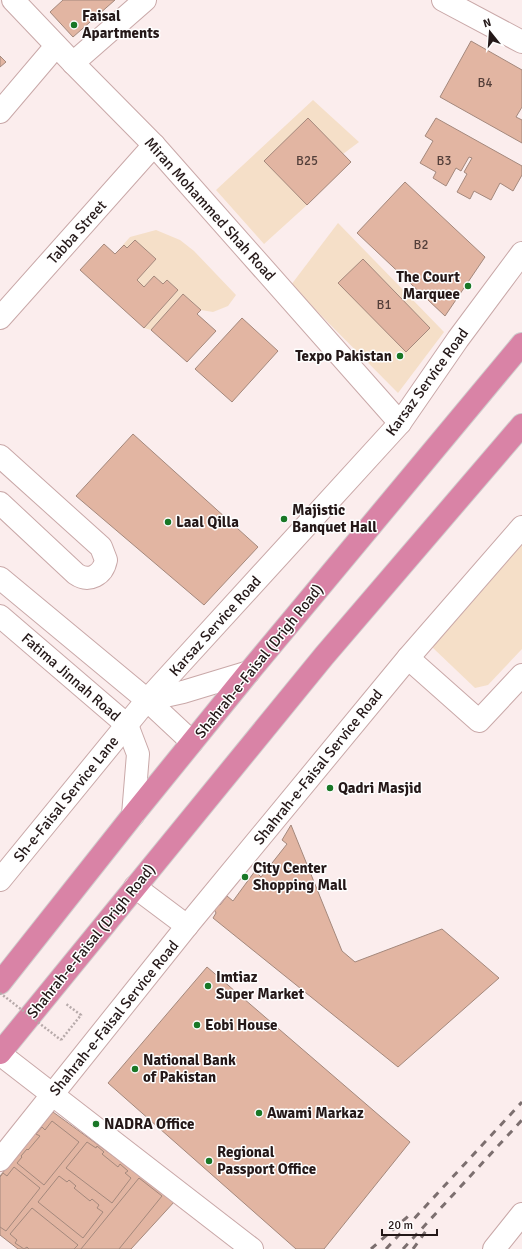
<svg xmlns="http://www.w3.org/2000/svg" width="522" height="1249" viewBox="0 0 522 1249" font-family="Signika,sans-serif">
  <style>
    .green { fill: #f5dfc8 }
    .building { fill: #e2b5a2; stroke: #a4887c }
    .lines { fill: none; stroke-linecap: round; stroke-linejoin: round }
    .minor-casing { stroke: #c9a8a8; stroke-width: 24 }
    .highway-casing { stroke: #cfcccc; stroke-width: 24 }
    .path { stroke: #b7aaaa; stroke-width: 2.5; stroke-dasharray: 2 2; stroke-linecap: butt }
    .minor { stroke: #fff; stroke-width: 22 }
    .highway { stroke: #d983a6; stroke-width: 22 }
    .rail { stroke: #7c6f6f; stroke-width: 3; stroke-dasharray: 7 7; stroke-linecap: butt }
    .path-bridge { stroke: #b7aaaa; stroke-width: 2.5; stroke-dasharray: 2 2; stroke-linecap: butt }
    .poi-dot { fill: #197726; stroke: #fefefe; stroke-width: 1.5 }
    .labels { text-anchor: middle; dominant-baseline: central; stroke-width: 3; stroke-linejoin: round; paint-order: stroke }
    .number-label { font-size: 13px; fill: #543f3a }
    .poi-label { font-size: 15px; font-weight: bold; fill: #241818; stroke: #fefefe; text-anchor: start }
    .street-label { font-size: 15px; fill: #241818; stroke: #fefefe }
  </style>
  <rect width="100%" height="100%" fill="#fbeded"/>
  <g class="green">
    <path d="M 313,100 L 359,142 L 343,154 L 351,162 L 307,205 L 264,244 L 216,190 Z"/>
    <path d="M 338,223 L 444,332 L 398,393 L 291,285 Z"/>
    <path d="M 156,230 L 180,240 L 194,251 L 236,295 L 228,306 L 213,312 L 201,310 L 183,294 L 151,330 L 144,328 L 178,290 L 167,280 L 163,284 L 154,276 L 144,287 L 137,280 L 127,248 L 115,254 L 130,237 Z"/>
    <path d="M 522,542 L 522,649 L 488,685 L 475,688 L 432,647 Z"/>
  </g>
  <g class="building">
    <path d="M 63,0 L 115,0 L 73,37 L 50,12 Z"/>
    <path d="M 471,41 L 522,70 L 522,107 L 516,117 L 522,120 L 522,143 L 440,97 Z"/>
    <path d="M 0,56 L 6,62 L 0,67 Z"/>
    <path d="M 308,118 L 351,162 L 307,205 L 264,161 Z"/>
    <path d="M 436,118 L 522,166 L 522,175 L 513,191 L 500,183 L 491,200 L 474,191 L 470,199 L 457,192 L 467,174 L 464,172 L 472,158 L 469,157 L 461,171 L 456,168 L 446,186 L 433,178 L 436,172 L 420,163 L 433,141 L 425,136 Z"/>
    <path d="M 405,182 L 485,257 L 445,316 L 357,233 Z"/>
    <path d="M 135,240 L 156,259 L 137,280 L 144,287 L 154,276 L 163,284 L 167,280 L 178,290 L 144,328 L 80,270 L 104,244 L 115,254 L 124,245 L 127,248 Z"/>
    <path d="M 363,259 L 430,328 L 406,352 L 338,283 Z"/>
    <path d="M 183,294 L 201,310 L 197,314 L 216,331 L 187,362 L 151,330 Z"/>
    <path d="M 242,318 L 278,351 L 232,402 L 195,369 Z"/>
    <path d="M 133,434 L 258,547 L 204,605 L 76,496 Z"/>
    <path d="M 291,825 L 342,951 L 355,962 L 442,929 L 499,978 L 398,1067 L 213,918 L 216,913 L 214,909 L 217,904 L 220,905 L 227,896 L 233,901 L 255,871 L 261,877 L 287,844 L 282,840 Z"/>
    <path d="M 207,967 L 410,1142 L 324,1249 L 296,1249 L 108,1083 Z"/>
    <path d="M 53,1112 L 175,1201 L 131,1249 L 18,1249 L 0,1235 L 0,1176 Z"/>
    <path d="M 52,1121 L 79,1142 L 44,1185 L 17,1163 L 22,1157 L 21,1156 L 27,1149 L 28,1150 L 40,1136 L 36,1134 L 42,1127 L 45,1130 Z"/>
    <path d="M 87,1142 L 96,1148 L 97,1146 L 104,1152 L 102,1154 L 118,1167 L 120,1164 L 128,1171 L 125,1173 L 131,1178 L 112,1203 L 66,1168 Z"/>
    <path d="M 14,1167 L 40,1188 L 6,1231 L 0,1227 L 0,1177 L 3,1173 L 7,1176 Z"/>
    <path d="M 59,1176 L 67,1182 L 69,1180 L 76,1186 L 74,1188 L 90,1201 L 92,1199 L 99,1205 L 97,1208 L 103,1212 L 83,1238 L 38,1202 Z"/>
    <path d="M 139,1178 L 162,1196 L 119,1249 L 81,1249 Z"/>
    <path d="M 32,1208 L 78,1245 L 74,1249 L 29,1249 L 27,1247 L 24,1249 L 15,1243 L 17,1240 L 10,1234 Z"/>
  </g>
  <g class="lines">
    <defs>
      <g id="minor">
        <path d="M 13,0 L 73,63 L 154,145 L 400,423"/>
        <path d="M 443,0 L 522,42"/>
        <path d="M 73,63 L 145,0"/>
        <path d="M 0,112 L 56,46"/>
        <path d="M 0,318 L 154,145"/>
        <path d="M 0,456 L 101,547 L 106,560 C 103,575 89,583 76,574 L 0,503"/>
        <path d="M 0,578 L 147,700 L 192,742"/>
        <path d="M 0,616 L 127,725 L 138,754 L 133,815"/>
        <path d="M 408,658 L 479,721 L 522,675"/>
        <path d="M 147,700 L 183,692 L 249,672"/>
        <path d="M 0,880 L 147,700 L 400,423 L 458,339 L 522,253"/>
        <path d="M 135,887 L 187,926"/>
        <path d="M 0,1054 L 252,1249"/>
        <path d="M 0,1160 L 187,926 L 408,658 L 522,527"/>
        <path d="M 494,1249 L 522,1214"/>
      </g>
      <g id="highway">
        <path d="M 0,983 L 133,815 L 249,672 L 522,344"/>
        <path d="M 0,1053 L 324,656 L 522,425"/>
      </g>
    </defs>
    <use href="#minor" class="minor-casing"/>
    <use href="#highway" class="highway-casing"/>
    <path class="path" d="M 61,1040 L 81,1015 L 66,1004"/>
    <use href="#minor" class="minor"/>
    <use href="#highway" class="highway"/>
    <g class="rail">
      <path d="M 371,1249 L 413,1212"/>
      <path d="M 386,1249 L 522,1102"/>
      <path d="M 403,1249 L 522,1120"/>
      <path d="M 413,1249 L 426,1231"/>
    </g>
    <path class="path-bridge" d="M 0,993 L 61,1040"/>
  </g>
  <g class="poi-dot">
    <circle cx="74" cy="25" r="4"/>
    <circle cx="468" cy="286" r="4"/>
    <circle cx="400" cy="356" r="4"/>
    <circle cx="284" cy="519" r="4"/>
    <circle cx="168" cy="522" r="4"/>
    <circle cx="330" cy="788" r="4"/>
    <circle cx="245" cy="877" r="4"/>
    <circle cx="208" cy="986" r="4"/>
    <circle cx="197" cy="1025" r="4"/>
    <circle cx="135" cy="1069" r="4"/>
    <circle cx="259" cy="1113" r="4"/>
    <circle cx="96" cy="1124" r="4"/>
    <circle cx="209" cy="1161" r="4"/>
  </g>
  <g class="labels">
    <g class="number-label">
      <text x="485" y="83">B4</text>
      <text x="307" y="161">B25</text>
      <text x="444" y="161">B3</text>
      <text x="421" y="245">B2</text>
      <text x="384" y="305">B1</text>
    </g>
    <g class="poi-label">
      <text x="82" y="16">Faisal<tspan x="82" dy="17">Apartments</tspan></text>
      <text x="460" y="277" text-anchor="end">The Court<tspan x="460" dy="17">Marquee</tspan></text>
      <text x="392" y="356" text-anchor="end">Texpo Pakistan</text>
      <text x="292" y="510">Majistic<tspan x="292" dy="17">Banquet Hall</tspan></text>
      <text x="176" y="522">Laal Qilla</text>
      <text x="338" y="788">Qadri Masjid</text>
      <text x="253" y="868">City Center<tspan x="253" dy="17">Shopping Mall</tspan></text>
      <text x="216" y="977">Imtiaz<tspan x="216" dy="17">Super Market</tspan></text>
      <text x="205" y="1025">Eobi House</text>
      <text x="143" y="1060">National Bank<tspan x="143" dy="17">of Pakistan</tspan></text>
      <text x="267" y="1113">Awami Markaz</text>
      <text x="104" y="1124">NADRA Office</text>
      <text x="217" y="1152">Regional<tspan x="217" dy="17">Passport Office</tspan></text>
    </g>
    <g class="street-label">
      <text transform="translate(210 209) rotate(48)">Miran Mohammed Shah Road</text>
      <text transform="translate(77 232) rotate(-48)">Tabba Street</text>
      <text transform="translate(427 382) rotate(-54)">Karsaz Service Road</text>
      <text transform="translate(215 626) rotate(-48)">Karsaz Service Road</text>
      <text transform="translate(259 661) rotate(-51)">Shahrah-e-Faisal (Drigh Road)</text>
      <text transform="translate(71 677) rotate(41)">Fatima Jinnah Road</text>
      <text transform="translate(318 767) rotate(-51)">Shahrah-e-Faisal Service Road</text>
      <text transform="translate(66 799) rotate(-51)">Sh-e-Faisal Service Lane</text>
      <text transform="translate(91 941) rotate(-51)">Shahrah-e-Faisal (Drigh Road)</text>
      <text transform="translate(114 1018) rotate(-51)">Shahrah-e-Faisal Service Road</text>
    </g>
  </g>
  <g transform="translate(490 32) rotate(343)" stroke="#fefefe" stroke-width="3" paint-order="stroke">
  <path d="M0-3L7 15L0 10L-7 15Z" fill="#241818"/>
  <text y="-6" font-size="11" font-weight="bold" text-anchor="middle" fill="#241818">N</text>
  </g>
  <path d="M382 1229v6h55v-6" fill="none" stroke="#241818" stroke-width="2"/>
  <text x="388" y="1229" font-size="12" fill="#241818" stroke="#fefefe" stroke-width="3" paint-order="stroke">20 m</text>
</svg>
